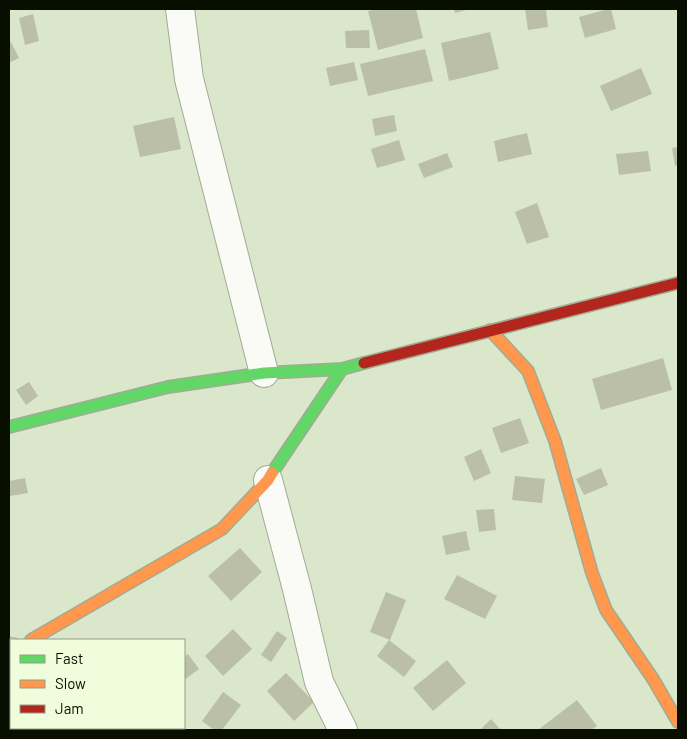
<svg xmlns="http://www.w3.org/2000/svg" width="687" height="739" viewBox="0 0 687 739" font-family="Barlow,sans-serif">
  <style>
    .building { fill: #bbbfa7 }
    .lines { fill: none; stroke-linecap: round; stroke-linejoin: round }
    .street-casing { stroke: #a2ab94; stroke-width: 30 }
    .fast-casing { stroke: #a2ab94; stroke-width: 14 }
    .slow-casing { stroke: #a2ab94; stroke-width: 14 }
    .jam-casing { stroke: #a2ab94; stroke-width: 14 }
    .street { stroke: #fafbf7; stroke-width: 28 }
    .fast { stroke: #63d668; stroke-width: 11 }
    .slow { stroke: #ff974d; stroke-width: 11 }
    .jam { stroke: #b3261e; stroke-width: 11 }
  </style>
  <rect width="100%" height="100%" fill="#dbe7ca"/>
  <g class="building">
    <path d="M 377,9 L 416,9 L 423,38 L 378,50 L 368,11 Z"/>
    <path d="M 454,9 L 470,9 L 455,13 Z"/>
    <path d="M 525,9 L 546,9 L 548,27 L 528,30 Z"/>
    <path d="M 608,9 L 611,9 L 616,29 L 585,38 L 579,17 Z"/>
    <path d="M 33,14 L 39,41 L 25,45 L 19,18 Z"/>
    <path d="M 369,30 L 370,48 L 346,48 L 345,31 Z"/>
    <path d="M 490,32 L 499,69 L 449,81 L 441,43 Z"/>
    <path d="M 11,42 L 19,58 L 9,63 L 9,43 Z"/>
    <path d="M 425,49 L 433,81 L 368,96 L 360,64 Z"/>
    <path d="M 354,62 L 358,80 L 330,86 L 326,68 Z"/>
    <path d="M 641,68 L 652,94 L 611,111 L 600,86 Z"/>
    <path d="M 394,115 L 397,131 L 375,136 L 372,119 Z"/>
    <path d="M 174,117 L 181,149 L 140,157 L 133,126 Z"/>
    <path d="M 527,133 L 532,154 L 498,162 L 494,141 Z"/>
    <path d="M 399,140 L 405,160 L 377,168 L 371,149 Z"/>
    <path d="M 678,147 L 678,165 L 675,166 L 672,148 Z"/>
    <path d="M 648,151 L 651,171 L 619,175 L 616,154 Z"/>
    <path d="M 447,153 L 453,167 L 424,178 L 418,164 Z"/>
    <path d="M 537,203 L 549,237 L 527,244 L 515,212 Z"/>
    <path d="M 663,358 L 672,390 L 601,410 L 592,379 Z"/>
    <path d="M 29,382 L 38,396 L 26,405 L 16,390 Z"/>
    <path d="M 520,418 L 529,443 L 501,453 L 492,428 Z"/>
    <path d="M 481,449 L 491,473 L 474,481 L 464,457 Z"/>
    <path d="M 601,468 L 608,485 L 584,495 L 576,479 Z"/>
    <path d="M 515,476 L 545,479 L 542,503 L 512,500 Z"/>
    <path d="M 25,478 L 28,493 L 10,496 L 9,481 Z"/>
    <path d="M 494,509 L 496,530 L 479,532 L 476,510 Z"/>
    <path d="M 466,531 L 470,550 L 446,555 L 442,536 Z"/>
    <path d="M 240,548 L 262,572 L 231,601 L 208,576 Z"/>
    <path d="M 457,575 L 497,596 L 485,619 L 444,599 Z"/>
    <path d="M 386,592 L 406,600 L 390,640 L 370,632 Z"/>
    <path d="M 233,629 L 252,649 L 223,676 L 205,656 Z"/>
    <path d="M 277,631 L 287,638 L 271,662 L 261,655 Z"/>
    <path d="M 389,640 L 416,661 L 404,677 L 377,656 Z"/>
    <path d="M 188,654 L 199,669 L 184,680 L 184,657 Z"/>
    <path d="M 447,660 L 466,683 L 433,711 L 413,688 Z"/>
    <path d="M 286,673 L 314,702 L 294,721 L 267,691 Z"/>
    <path d="M 223,692 L 241,705 L 222,730 L 214,730 L 202,721 Z"/>
    <path d="M 577,700 L 597,726 L 591,730 L 538,730 Z"/>
    <path d="M 491,719 L 501,730 L 480,730 Z"/>
    <path d="M 147,728 L 176,728 L 174,730 L 150,730 Z"/>
  </g>
  <g class="lines">
    <defs>
      <g id="street">
        <path d="M 180,9 L 189,79 L 264,373"/>
        <path d="M 268,480 L 297,589 L 319,682 L 343,730"/>
        <path d="M 9,653 L 11,652"/>
      </g>
      <g id="fast">
        <path d="M 9,427 L 168,387 L 264,373 L 342,369 L 364,363"/>
        <path d="M 272,473 L 342,369"/>
      </g>
      <g id="slow">
        <path d="M 490,330 L 528,371 L 555,441 L 592,573 L 606,610 L 653,679 L 678,722"/>
        <path d="M 31,640 L 222,529 L 268,480 L 272,473"/>
      </g>
      <path id="jam" d="M 364,363 L 678,283"/>
    </defs>
    <use href="#street" class="street-casing"/>
    <use href="#fast" class="fast-casing"/>
    <use href="#slow" class="slow-casing"/>
    <use href="#jam" class="jam-casing"/>
    <use href="#street" class="street"/>
    <use href="#fast" class="fast"/>
    <use href="#slow" class="slow"/>
    <use href="#jam" class="jam"/>
  </g>
  <rect width="687" height="739" fill="none" stroke="#080f00" stroke-width="20"/>
  <rect x="10" y="639" width="175" height="90" fill="#effddc" stroke="#939e84"/>
  <rect x="20" y="655" width="25" height="8" fill="#63d668" stroke="#939e84"/>
  <text x="55" y="664" font-size="15" fill="#080f00">Fast</text>
  <rect x="20" y="680" width="25" height="8" fill="#ff974d" stroke="#939e84"/>
  <text x="55" y="689" font-size="15" fill="#080f00">Slow</text>
  <rect x="20" y="705" width="25" height="8" fill="#b3261e" stroke="#939e84"/>
  <text x="55" y="714" font-size="15" fill="#080f00">Jam</text>
</svg>
